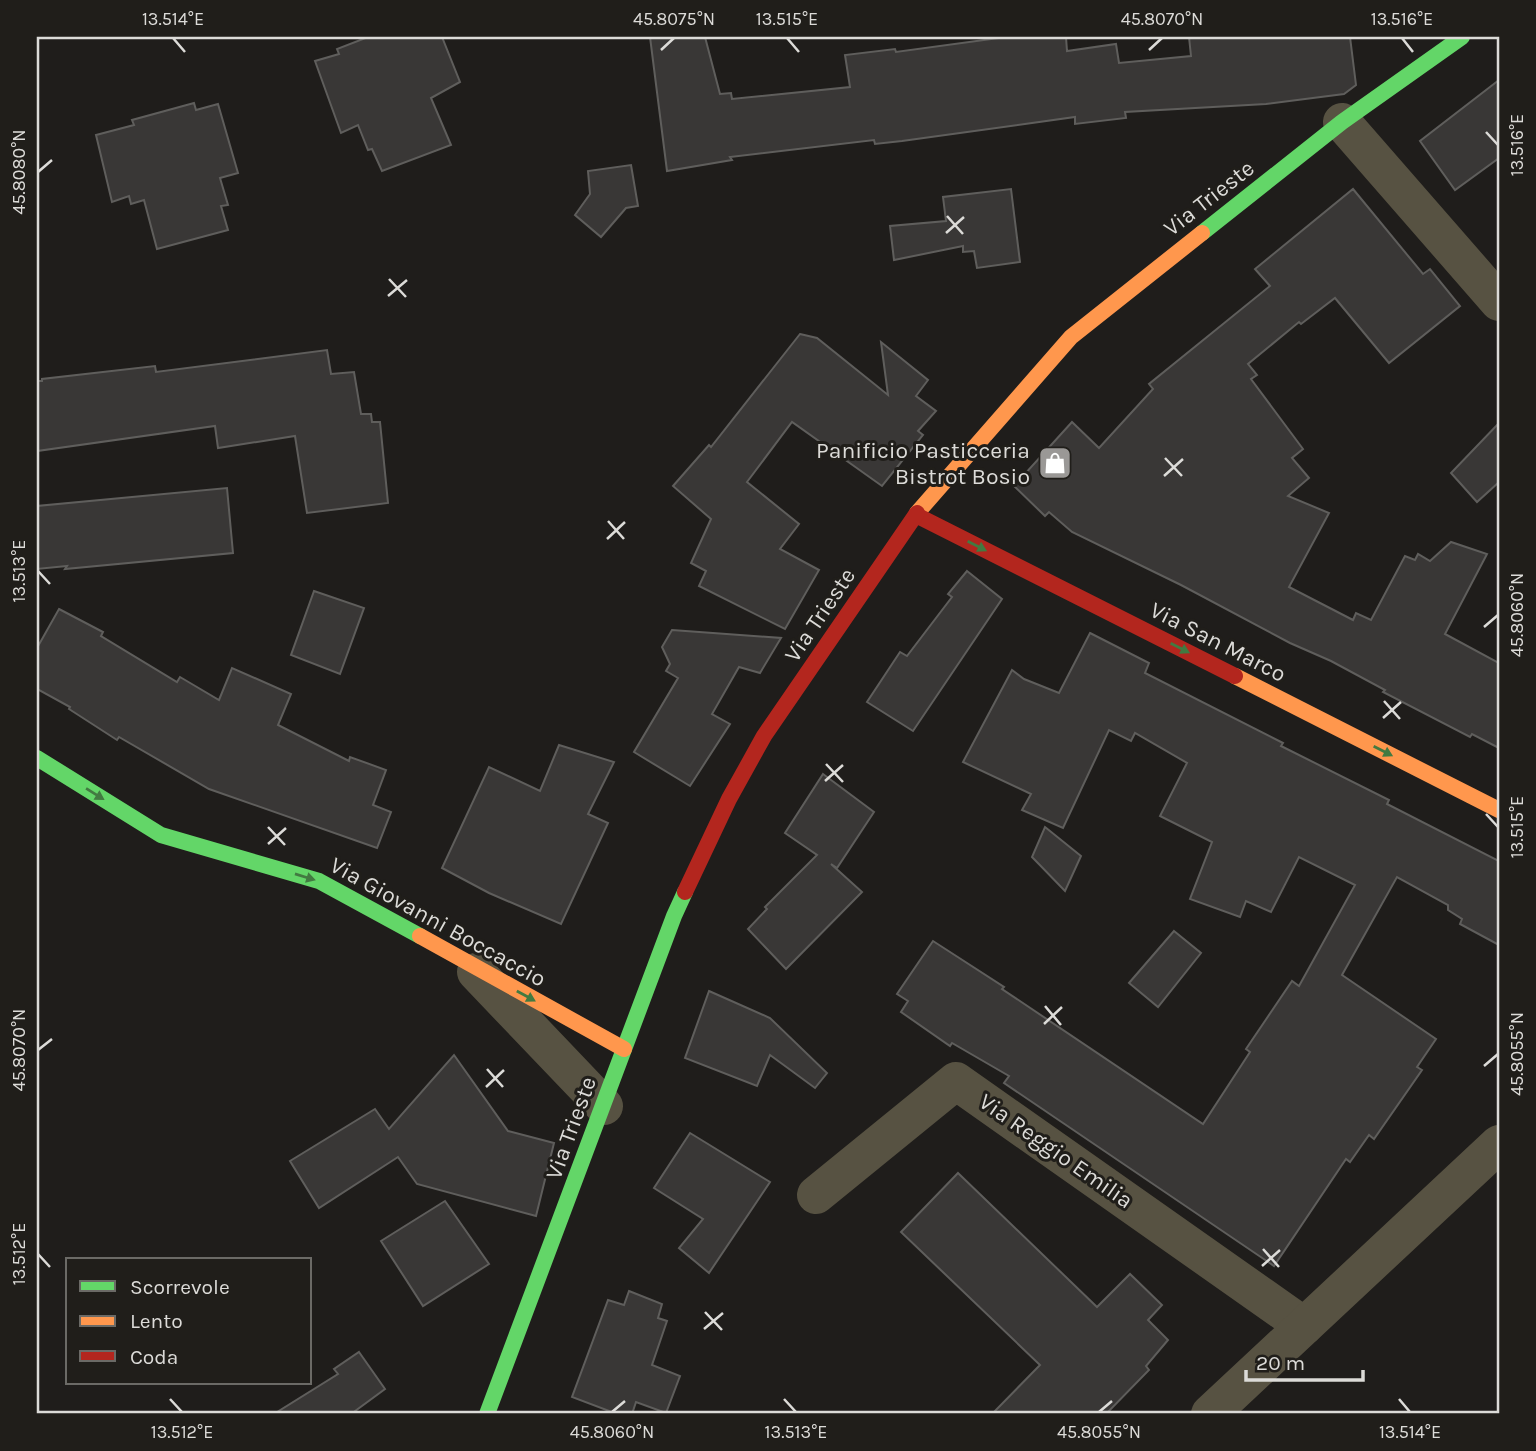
<svg xmlns="http://www.w3.org/2000/svg" width="1536" height="1451" viewBox="0 0 1536 1451" font-family="Karla,sans-serif">
  <style>
    .building { fill: #393736; stroke: #5f5e5c; stroke-width: 2 }
    .lines { fill: none; stroke-linecap: round; stroke-linejoin: round }
    .street { stroke: #575242; stroke-width: 38 }
    .fast { stroke: #63d668; stroke-width: 16 }
    .slow { stroke: #ff974d; stroke-width: 16 }
    .jam { stroke: #b3261e; stroke-width: 16 }
    .oneway { fill: #427a41 }
    .ticks { fill: none; stroke: #dcdbd8; stroke-width: 2.5 }
    .labels { text-anchor: middle; dominant-baseline: central; stroke-width: 6; stroke-linejoin: round; paint-order: stroke }
    .street-label { font-size: 23px; fill: #dcdbd8; stroke: #201e1a }
    .poi-label { font-size: 23px; fill: #dcdbd8; stroke: #201e1a; text-anchor: end }
    .neatline { fill: none; stroke: #dcdbd8; stroke-width: 2.5 }
    .ticks-label { font-size: 18px; text-anchor: middle; fill: #dcdbd8 }
  </style>
  <rect width="100%" height="100%" fill="#1f1d1b"/>
  <g class="building">
    <path d="M 368,37 L 442,37 L 460,82 L 431,98 L 451,145 L 382,171 L 372,149 L 368,150 L 358,125 L 341,133 L 315,61 L 339,54 L 337,49 Z"/>
    <path d="M 650,37 L 705,37 L 720,94 L 731,93 L 732,99 L 850,87 L 845,55 L 895,49 L 896,52 L 1006,37 L 1066,37 L 1067,51 L 1116,44 L 1119,63 L 1191,56 L 1189,37 L 1350,37 L 1356,85 L 1344,94 L 1266,104 L 1125,112 L 1126,118 L 1075,124 L 1075,117 L 902,141 L 875,144 L 874,140 L 730,157 L 732,160 L 667,171 Z"/>
    <path d="M 1499,80 L 1499,158 L 1455,190 L 1420,141 Z"/>
    <path d="M 194,103 L 196,110 L 218,104 L 238,173 L 220,178 L 228,205 L 221,206 L 228,230 L 157,249 L 144,200 L 131,204 L 129,196 L 112,202 L 96,135 L 134,125 L 132,120 Z"/>
    <path d="M 631,165 L 638,206 L 626,208 L 601,237 L 575,215 L 590,194 L 588,171 Z"/>
    <path d="M 1011,189 L 1020,262 L 977,268 L 974,251 L 963,252 L 963,246 L 894,260 L 890,226 L 946,221 L 943,197 Z"/>
    <path d="M 1353,189 L 1423,274 L 1430,269 L 1460,306 L 1389,363 L 1335,298 L 1301,324 L 1299,322 L 1248,364 L 1257,375 L 1251,379 L 1303,449 L 1292,458 L 1309,478 L 1288,496 L 1329,513 L 1289,587 L 1353,620 L 1356,613 L 1371,620 L 1405,556 L 1415,560 L 1418,554 L 1430,561 L 1451,542 L 1487,554 L 1445,634 L 1499,663 L 1499,748 L 1472,734 L 1470,737 L 1383,692 L 1385,690 L 1331,661 L 1290,643 L 1181,585 L 1072,532 L 1049,512 L 1045,516 L 1014,486 L 1072,422 L 1099,448 L 1153,389 L 1149,384 L 1270,286 L 1255,269 Z"/>
    <path d="M 800,334 L 817,338 L 888,395 L 881,342 L 928,380 L 916,396 L 936,411 L 918,431 L 923,435 L 882,486 L 792,422 L 747,482 L 799,524 L 780,549 L 819,570 L 785,629 L 699,586 L 706,571 L 691,563 L 711,519 L 673,486 L 709,445 L 711,447 Z"/>
    <path d="M 327,350 L 331,374 L 354,372 L 361,414 L 371,414 L 372,422 L 380,422 L 388,503 L 307,513 L 295,436 L 218,448 L 215,426 L 37,451 L 37,381 L 42,381 L 42,379 L 155,366 L 156,372 Z"/>
    <path d="M 1499,423 L 1499,482 L 1477,502 L 1451,473 Z"/>
    <path d="M 227,488 L 233,553 L 65,569 L 67,566 L 37,569 L 37,506 Z"/>
    <path d="M 967,571 L 1002,599 L 913,731 L 867,702 L 900,652 L 907,656 L 952,597 L 948,594 Z"/>
    <path d="M 314,591 L 364,608 L 340,674 L 291,655 Z"/>
    <path d="M 59,609 L 103,632 L 101,636 L 177,682 L 180,677 L 219,700 L 232,668 L 291,694 L 278,725 L 349,761 L 350,757 L 386,770 L 373,805 L 391,812 L 377,848 L 209,789 L 119,737 L 117,740 L 69,709 L 70,707 L 37,689 L 37,648 Z"/>
    <path d="M 672,630 L 781,638 L 760,673 L 739,667 L 712,714 L 730,724 L 690,786 L 634,752 L 678,678 L 666,671 L 670,664 L 662,647 Z"/>
    <path d="M 1090,633 L 1149,663 L 1145,673 L 1283,743 L 1281,746 L 1389,800 L 1387,804 L 1499,861 L 1499,945 L 1460,924 L 1462,919 L 1448,910 L 1448,905 L 1397,877 L 1342,975 L 1436,1039 L 1417,1067 L 1422,1070 L 1374,1139 L 1369,1135 L 1350,1162 L 1346,1159 L 1274,1266 L 1004,1083 L 1009,1076 L 952,1043 L 950,1046 L 901,1012 L 908,1001 L 897,994 L 933,941 L 1004,987 L 1002,989 L 1203,1124 L 1250,1052 L 1246,1049 L 1292,981 L 1299,986 L 1355,885 L 1299,857 L 1271,912 L 1246,901 L 1240,917 L 1190,899 L 1212,842 L 1160,816 L 1187,763 L 1135,733 L 1131,741 L 1109,730 L 1063,828 L 1022,810 L 1031,794 L 963,762 L 1012,670 L 1024,679 L 1059,693 Z"/>
    <path d="M 559,745 L 614,762 L 588,814 L 608,823 L 561,924 L 489,893 L 442,868 L 489,767 L 540,791 Z"/>
    <path d="M 823,774 L 874,812 L 837,868 L 831,864 L 862,892 L 786,969 L 748,929 L 767,909 L 765,907 L 817,855 L 785,833 Z"/>
    <path d="M 1045,827 L 1081,856 L 1065,891 L 1032,857 Z"/>
    <path d="M 1174,931 L 1201,953 L 1158,1007 L 1129,983 Z"/>
    <path d="M 709,991 L 770,1018 L 827,1073 L 815,1088 L 770,1055 L 757,1086 L 685,1058 Z"/>
    <path d="M 454,1055 L 508,1131 L 554,1143 L 536,1216 L 417,1184 L 398,1157 L 319,1208 L 290,1161 L 375,1109 L 389,1129 Z"/>
    <path d="M 690,1133 L 770,1182 L 709,1273 L 679,1248 L 703,1219 L 654,1188 Z"/>
    <path d="M 958,1173 L 1097,1307 L 1130,1274 L 1162,1305 L 1148,1320 L 1168,1340 L 1146,1366 L 1149,1370 L 1106,1414 L 992,1414 L 1040,1365 L 901,1232 Z"/>
    <path d="M 445,1201 L 489,1264 L 423,1306 L 381,1241 Z"/>
    <path d="M 629,1291 L 662,1304 L 658,1318 L 667,1321 L 652,1365 L 680,1376 L 666,1413 L 636,1402 L 632,1414 L 617,1414 L 572,1397 L 608,1300 L 624,1305 Z"/>
    <path d="M 359,1352 L 385,1389 L 351,1414 L 274,1414 L 338,1374 L 334,1369 Z"/>
  </g>
  <g class="lines">
    <g class="street">
      <path d="M 1342,122 L 1499,302"/>
      <path d="M 476,972 L 604,1106"/>
      <path d="M 816,1195 L 956,1081 L 1304,1326"/>
      <path d="M 1210,1414 L 1499,1144"/>
    </g>
    <g class="fast">
      <path d="M 1202,233 L 1342,122 L 1462,37"/>
      <path d="M 37,758 L 161,835 L 319,881 L 420,936"/>
      <path d="M 487,1414 L 674,916 L 685,892"/>
    </g>
    <g class="slow">
      <path d="M 917,513 L 1071,337 L 1202,233"/>
      <path d="M 1235,676 L 1499,810"/>
      <path d="M 420,936 L 624,1049"/>
    </g>
    <g class="jam">
      <path d="M 916,515 L 1235,676"/>
      <path d="M 685,892 L 729,799 L 764,736 L 917,513"/>
    </g>
  </g>
  <defs><path id="oneway-solid" d="M-6-.8H1V-3.2L6.5 0L1 3.2V.8H-6Z" transform="scale(1.75)"/></defs>
  <g class="oneway">
    <use href="#oneway-solid" transform="translate(977 546) rotate(27)"/>
    <use href="#oneway-solid" transform="translate(1180 648) rotate(27)"/>
    <use href="#oneway-solid" transform="translate(1383 751) rotate(27)"/>
    <use href="#oneway-solid" transform="translate(95 794) rotate(32)"/>
    <use href="#oneway-solid" transform="translate(305 877) rotate(17)"/>
    <use href="#oneway-solid" transform="translate(526 996) rotate(29)"/>
  </g>
  <path class="ticks" d="M 173,38 L 185,52M 787,38 L 799,52M 1402,38 L 1413,52M 661,50 L 674,38M 1149,50 L 1162,38M 1486,132 L 1498,145M 38,172 L 52,160M 947,216 L 963,234M 946,233 L 964,217M 389,279 L 406,297M 388,296 L 407,280M 1165,458 L 1182,476M 1164,476 L 1183,459M 608,521 L 624,539M 607,539 L 625,522M 38,571 L 50,584M 1484,627 L 1498,615M 1384,701 L 1400,719M 1383,718 L 1401,702M 826,764 L 843,782M 825,781 L 843,765M 1486,814 L 1498,827M 268,827 L 285,845M 268,844 L 286,828M 1045,1006 L 1061,1025M 1044,1024 L 1062,1007M 38,1050 L 52,1039M 1484,1066 L 1498,1054M 487,1069 L 503,1087M 486,1087 L 504,1070M 1263,1249 L 1279,1267M 38,1254 L 50,1267M 1262,1266 L 1280,1250M 705,1312 L 722,1330M 704,1329 L 723,1313M 170,1399 L 182,1412M 784,1399 L 796,1412M 1399,1399 L 1410,1412M 612,1412 L 625,1401M 1099,1412 L 1112,1401"/>
  <defs>
    <symbol id="shop-square" viewBox="-11 -11 22 22"><rect x="-9" y="-9" width="18" height="18" rx="4" fill="#9a9896" stroke="#201e1a"/><path d="M-5-2.5h2.3a2.7 3.5 0 0 1 5.4 0H5L5.5 6h-11ZM-1.5-2.5h3a1.5 2.3 0 0 0-3 0Z" fill="#fff"/></symbol>
  </defs>
  <g fill-rule="evenodd">
    <use href="#shop-square" x="1036" y="444" width="38" height="38"/>
  </g>
  <g class="labels">
    <g class="street-label">
      <text transform="translate(1209 198) rotate(-38)">Via Trieste</text>
      <text transform="translate(820 615) rotate(-56)">Via Trieste</text>
      <text transform="translate(1218 642) rotate(27)">Via San Marco</text>
      <text transform="translate(438 922) rotate(29)">Via Giovanni Boccaccio</text>
      <text transform="translate(571 1128) rotate(-70)">Via Trieste</text>
      <text transform="translate(1056 1151) rotate(35)">Via Reggio Emilia</text>
    </g>
    <g class="poi-label">
      <text x="1030" y="450">Panificio Pasticceria<tspan x="1030" dy="26">Bistrot Bosio</tspan></text>
    </g>
  </g>
  <rect width="1536" height="1451" fill="none" stroke="#201e1a" stroke-width="77"/>
  <rect x="66" y="1258" width="245" height="126" fill="#201e1a" stroke="#6b6a66" stroke-width="2"/>
  <rect x="80" y="1281" width="35" height="10" fill="#63d668" stroke="#6b6a66" stroke-width="2"/>
  <text x="130" y="1294" font-size="21" fill="#dcdbd8">Scorrevole</text>
  <rect x="80" y="1316" width="35" height="10" fill="#ff974d" stroke="#6b6a66" stroke-width="2"/>
  <text x="130" y="1328" font-size="21" fill="#dcdbd8">Lento</text>
  <rect x="80" y="1351" width="35" height="10" fill="#b3261e" stroke="#6b6a66" stroke-width="2"/>
  <text x="130" y="1364" font-size="21" fill="#dcdbd8">Coda</text>
  <path d="M1246 1370v10h117v-10" fill="none" stroke="#dcdbd8" stroke-width="3.5"/>
  <text x="1256" y="1370" font-size="21" fill="#dcdbd8" stroke="#201e1a" stroke-width="5" paint-order="stroke">20 m</text>
  <rect x="38" y="38" width="1460" height="1374" class="neatline"/>
  <g class="ticks-label">
    <text x="173" y="25">13.514°E</text>
    <text x="674" y="25">45.8075°N</text>
    <text x="787" y="25">13.515°E</text>
    <text x="1162" y="25">45.8070°N</text>
    <text x="1402" y="25">13.516°E</text>
    <text transform="translate(1517 145) rotate(-90)" y="6">13.516°E</text>
    <text transform="translate(19 172) rotate(-90)" y="6">45.8080°N</text>
    <text transform="translate(19 571) rotate(-90)" y="6">13.513°E</text>
    <text transform="translate(1517 615) rotate(-90)" y="6">45.8060°N</text>
    <text transform="translate(1517 827) rotate(-90)" y="6">13.515°E</text>
    <text transform="translate(19 1050) rotate(-90)" y="6">45.8070°N</text>
    <text transform="translate(1517 1054) rotate(-90)" y="6">45.8055°N</text>
    <text transform="translate(19 1254) rotate(-90)" y="6">13.512°E</text>
    <text x="182" y="1438">13.512°E</text>
    <text x="612" y="1438">45.8060°N</text>
    <text x="796" y="1438">13.513°E</text>
    <text x="1099" y="1438">45.8055°N</text>
    <text x="1410" y="1438">13.514°E</text>
  </g>
</svg>
